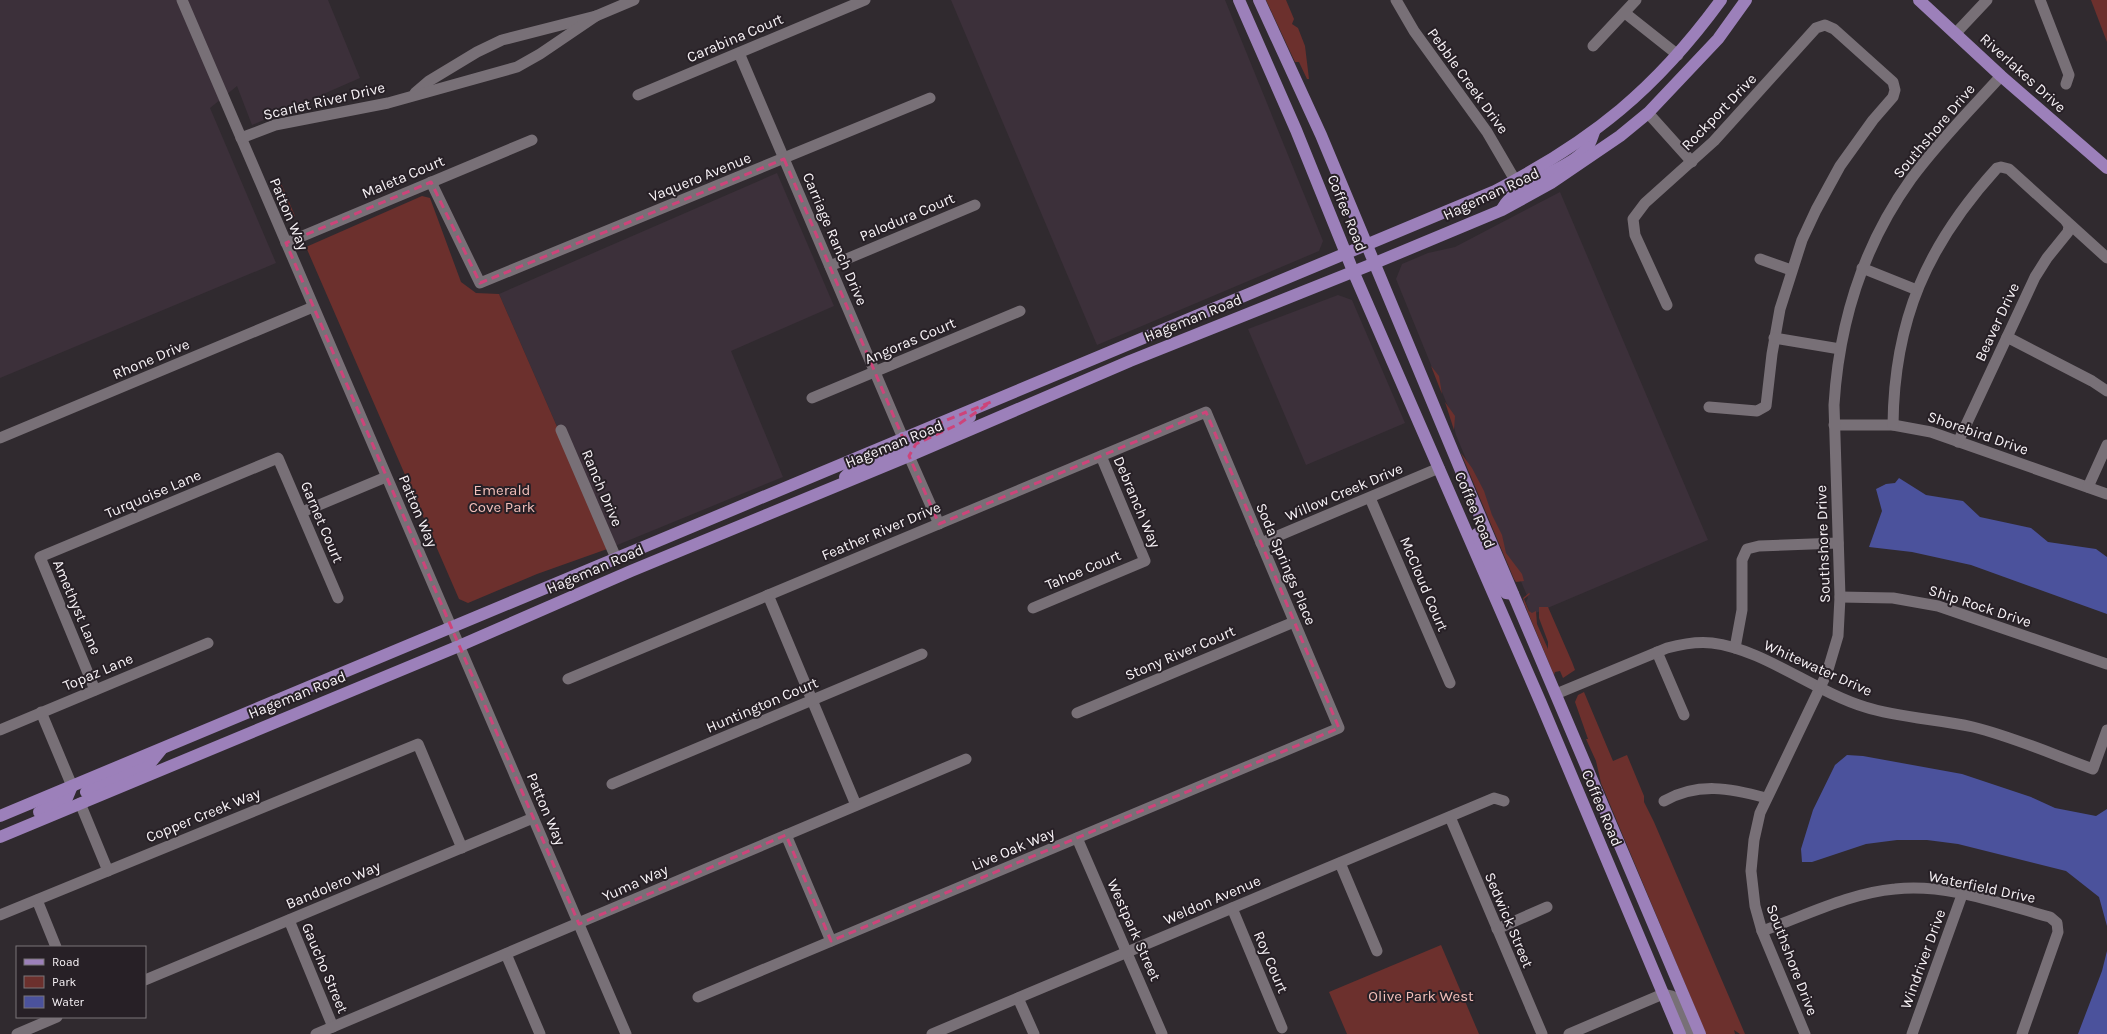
<svg xmlns="http://www.w3.org/2000/svg" width="2107" height="1034" viewBox="0 0 2107 1034" font-family="Karla,sans-serif">
  <style>
    .built { fill: #3c303a }
    .green { fill: #6c302d }
    .water { fill: #4b529c }
    .lines { fill: none; stroke-linecap: round; stroke-linejoin: round }
    .minor { stroke: #787077; stroke-width: 11 }
    .major { stroke: #9c80ba; stroke-width: 12 }
    .marked { fill: none; stroke: #cd447a; stroke-width: 3; stroke-dasharray: 8 5; stroke-linejoin: round }
    .labels { text-anchor: middle; dominant-baseline: central; stroke-width: 4; stroke-linejoin: round; paint-order: stroke }
    .street-label { font-size: 15px; fill: #f7f2f6; stroke: #272026 }
    .park-label { font-size: 15px; fill: #f3c0bb; stroke: #272026 }
  </style>
  <rect width="100%" height="100%" fill="#302a2f"/>
  <g class="built">
    <path d="M 0,0 L 328,0 L 360,78 L 252,125 L 237,86 L 210,108 L 276,263 L 0,378 Z"/>
    <path d="M 951,0 L 1225,0 L 1323,241 L 1319,251 L 1097,345 Z"/>
    <path d="M 777,173 L 834,306 L 731,351 L 783,477 L 610,548 L 499,294 Z"/>
    <path d="M 1560,192 L 1708,540 L 1531,615 L 1526,602 L 1528,598 L 1520,579 L 1515,577 L 1456,435 L 1451,414 L 1396,279 L 1402,264 L 1428,253 L 1455,247 Z"/>
    <path d="M 1338,295 L 1352,300 L 1405,423 L 1306,465 L 1248,329 Z"/>
  </g>
  <g class="green">
    <path d="M 1266,0 L 1286,0 L 1294,19 L 1292,24 L 1298,28 L 1305,46 L 1309,79 L 1307,79 L 1299,62 L 1295,62 Z"/>
    <path d="M 2091,0 L 2107,0 L 2107,42 Z"/>
    <path d="M 280,181 L 295,216 L 291,218 L 276,183 Z"/>
    <path d="M 422,196 L 430,198 L 461,282 L 476,293 L 499,294 L 610,548 L 537,574 L 468,603 L 459,599 L 306,247 Z"/>
    <path d="M 1431,366 L 1439,376 L 1442,394 Z"/>
    <path d="M 1445,402 L 1455,416 L 1454,430 Z"/>
    <path d="M 1461,453 L 1472,468 L 1484,491 L 1492,515 L 1502,535 L 1506,553 L 1522,574 L 1524,581 L 1516,582 L 1514,579 Z"/>
    <path d="M 1529,593 L 1530,594 L 1524,599 L 1529,611 L 1532,613 L 1536,611 L 1537,624 L 1548,649 L 1548,642 L 1539,618 L 1539,607 L 1548,607 L 1572,662 L 1575,670 L 1563,678 L 1560,671 L 1555,672 L 1554,675 L 1524,603 L 1523,598 Z"/>
    <path d="M 1584,692 L 1613,761 L 1627,755 L 1644,796 L 1644,802 L 1654,822 L 1745,1034 L 1740,1034 L 1734,1030 L 1735,1034 L 1706,1034 L 1601,783 L 1596,761 L 1586,739 L 1588,739 L 1575,702 L 1578,695 Z"/>
    <path d="M 1441,945 L 1479,1034 L 1347,1034 L 1329,992 Z"/>
  </g>
  <g class="water">
    <path d="M 1899,478 L 1926,495 L 1963,501 L 1980,517 L 2031,528 L 2048,542 L 2096,549 L 2107,557 L 2107,614 L 1971,565 L 1912,552 L 1869,547 L 1882,511 L 1876,489 L 1886,484 L 1895,483 Z"/>
    <path d="M 1847,755 L 1863,756 L 1962,774 L 2031,797 L 2055,808 L 2096,816 L 2107,809 L 2107,926 L 2099,897 L 2066,871 L 1958,844 L 1927,840 L 1897,840 L 1866,844 L 1812,862 L 1802,862 L 1801,849 L 1813,810 L 1835,765 Z"/>
    <path d="M 2107,951 L 2107,1034 L 2078,1034 L 2102,971 Z"/>
  </g>
  <g class="lines">
    <g class="minor">
      <path d="M 182,0 L 626,1034"/>
      <path d="M 1396,0 L 1414,31 L 1487,132 L 1515,180"/>
      <path d="M 2040,0 L 2069,75 L 2066,84"/>
      <path d="M 1625,13 L 1678,55"/>
      <path d="M 1955,34 L 1987,0"/>
      <path d="M 1593,46 L 1636,0"/>
      <path d="M 739,53 L 903,438"/>
      <path d="M 415,93 L 429,81 L 477,52 L 502,40 L 596,16 L 634,0"/>
      <path d="M 638,95 L 865,0"/>
      <path d="M 1648,113 L 1692,162"/>
      <path d="M 241,138 L 275,125 L 388,103 L 517,67 L 540,54 L 596,16"/>
      <path d="M 431,182 L 480,283 L 930,98"/>
      <path d="M 286,243 L 532,140"/>
      <path d="M 1760,259 L 1791,270"/>
      <path d="M 830,266 L 975,205"/>
      <path d="M 1862,268 L 1917,290"/>
      <path d="M 1667,305 L 1635,235 L 1633,219 L 1645,203 L 1714,141 L 1816,28 L 1825,25 L 1834,29 L 1893,82 L 1895,90 L 1893,97 L 1873,120 L 1840,166 L 1816,210 L 1802,240 L 1780,309 L 1772,354 L 1766,406 L 1757,411 L 1709,407"/>
      <path d="M 2007,337 L 2092,381 L 2107,391"/>
      <path d="M 1774,338 L 1840,349"/>
      <path d="M 812,398 L 1020,311"/>
      <path d="M 1834,425 L 1893,425 L 1931,432 L 2107,494"/>
      <path d="M 1893,425 C 1894,320 1927,245 1997,168 L 2001,167 L 2009,169 L 2107,258"/>
      <path d="M 561,430 L 616,558"/>
      <path d="M 0,438 L 313,307"/>
      <path d="M 1958,442 L 2035,277 L 2047,258 L 2068,232 L 2069,226 L 2066,221"/>
      <path d="M 909,456 L 939,524"/>
      <path d="M 2088,487 L 2107,445"/>
      <path d="M 1370,498 L 1450,683"/>
      <path d="M 302,512 L 386,477"/>
      <path d="M 1261,543 L 1439,468"/>
      <path d="M 768,595 L 856,805"/>
      <path d="M 1840,597 L 1893,598 L 1938,606 L 2107,664"/>
      <path d="M 1033,608 L 1145,561 L 1101,456"/>
      <path d="M 1735,648 L 1742,610 L 1742,560 L 1747,549 L 1759,546 L 1838,543"/>
      <path d="M 1657,652 L 1684,715"/>
      <path d="M 568,679 L 1206,412 L 1339,728 L 698,997"/>
      <path d="M 95,690 L 40,557 L 278,458 L 338,598"/>
      <path d="M 1556,694 L 1667,648 C 1682,644 1696,641 1712,643 C 1763,649 1815,692 1865,707 C 1900,718 1937,719 1973,727 C 2014,737 2054,755 2093,769 L 2107,730"/>
      <path d="M 41,712 L 72,786"/>
      <path d="M 1077,713 L 1294,622"/>
      <path d="M 0,730 L 208,643"/>
      <path d="M 612,784 L 922,654"/>
      <path d="M 1664,801 C 1698,782 1730,788 1766,798"/>
      <path d="M 80,803 L 108,871"/>
      <path d="M 1450,817 L 1542,1034"/>
      <path d="M 786,835 L 831,941"/>
      <path d="M 1077,838 L 1162,1034"/>
      <path d="M 1340,863 L 1377,951"/>
      <path d="M 37,900 L 56,947"/>
      <path d="M 1232,908 L 1282,1028"/>
      <path d="M 0,915 L 418,744 L 462,848"/>
      <path d="M 289,920 L 333,1027"/>
      <path d="M 1497,929 L 1547,907"/>
      <path d="M 1762,931 C 1805,916 1849,893 1895,889 C 1947,883 2001,904 2050,917 L 2057,923 L 2058,932 L 2022,1034"/>
      <path d="M 506,954 L 540,1034"/>
      <path d="M 145,980 L 533,818"/>
      <path d="M 1018,998 L 1034,1034"/>
      <path d="M 17,1034 L 57,1017"/>
      <path d="M 316,1034 L 966,759"/>
      <path d="M 932,1034 L 1494,798 L 1504,801"/>
      <path d="M 1569,1034 L 1663,994 L 1672,996 L 1677,1002 L 1691,1034"/>
      <path d="M 1805,1034 L 1762,931 L 1755,906 L 1751,871 L 1754,840 L 1760,813 L 1827,673 L 1838,636 L 1840,597 L 1834,405 C 1839,323 1863,246 1911,179 C 1938,142 1971,109 2001,76"/>
      <path d="M 1912,1034 L 1962,895"/>
    </g>
    <g class="major">
      <path d="M 1239,0 L 1296,130 L 1353,271 L 1540,701 L 1680,1034"/>
      <path d="M 1259,0 L 1321,135 L 1471,495 L 1700,1034"/>
      <path d="M 1919,0 L 2001,76 L 2107,168"/>
      <path d="M 1502,209 C 1520,178 1563,174 1586,149 C 1590,145 1592,137 1594,132"/>
      <path d="M 909,456 L 916,444 L 959,424 L 970,417"/>
      <path d="M 845,477 L 851,471 L 901,450 L 903,438"/>
      <path d="M 1477,534 L 1500,587 L 1506,593 L 1513,594"/>
      <path d="M 86,792 L 148,766 L 161,750"/>
      <path d="M 39,812 L 67,798 L 72,786"/>
      <path d="M 0,816 L 1495,191 C 1593,140 1656,89 1721,0"/>
      <path d="M 0,837 L 459,646 L 631,571 L 909,456 L 1130,361 L 1375,263 L 1502,210 L 1551,183 L 1620,136 L 1648,113 L 1718,39 L 1746,0"/>
    </g>
  </g>
  <path class="marked" d="M 784,159 L 903,438 L 991,402 L 959,424 L 916,444 L 909,456 L 939,524 L 1206,412 L 1339,728 L 831,941 L 786,835 L 579,924 L 286,243 L 431,182 L 480,283 Z"/>
  <g class="labels">
    <g class="street-label">
      <text transform="translate(735 38) rotate(-23)">Carabina Court</text>
      <text transform="translate(2023 73) rotate(42)">Riverlakes Drive</text>
      <text transform="translate(1468 81) rotate(54)">Pebble Creek Drive</text>
      <text transform="translate(324 101) rotate(-13)">Scarlet River Drive</text>
      <text transform="translate(1719 112) rotate(-46)">Rockport Drive</text>
      <text transform="translate(1934 131) rotate(-50)">Southshore Drive</text>
      <text transform="translate(403 177) rotate(-23)">Maleta Court</text>
      <text transform="translate(700 177) rotate(-22)">Vaquero Avenue</text>
      <text transform="translate(1491 194) rotate(-25)">Hageman Road</text>
      <text transform="translate(1347 213) rotate(68)">Coffee Road</text>
      <text transform="translate(289 214) rotate(67)">Patton Way</text>
      <text transform="translate(907 217) rotate(-23)">Palodura Court</text>
      <text transform="translate(835 239) rotate(67)">Carriage Ranch Drive</text>
      <text transform="translate(1193 318) rotate(-22)">Hageman Road</text>
      <text transform="translate(1997 322) rotate(-65)">Beaver Drive</text>
      <text transform="translate(910 341) rotate(-23)">Angoras Court</text>
      <text transform="translate(151 359) rotate(-23)">Rhone Drive</text>
      <text transform="translate(1978 433) rotate(19)">Shorebird Drive</text>
      <text transform="translate(894 444) rotate(-22)">Hageman Road</text>
      <text transform="translate(602 488) rotate(67)">Ranch Drive</text>
      <text transform="translate(1344 492) rotate(-23)">Willow Creek Drive</text>
      <text transform="translate(153 494) rotate(-23)">Turquoise Lane</text>
      <text transform="translate(1137 502) rotate(67)">Debranch Way</text>
      <text transform="translate(1475 510) rotate(67)">Coffee Road</text>
      <text transform="translate(418 511) rotate(67)">Patton Way</text>
      <text transform="translate(322 522) rotate(67)">Garnet Court</text>
      <text transform="translate(881 531) rotate(-23)">Feather River Drive</text>
      <text transform="translate(1823 544) rotate(-92)">Southshore Drive</text>
      <text transform="translate(1286 564) rotate(67)">Soda Springs Place</text>
      <text transform="translate(595 569) rotate(-23)">Hageman Road</text>
      <text transform="translate(1083 570) rotate(-23)">Tahoe Court</text>
      <text transform="translate(1424 584) rotate(67)">McCloud Court</text>
      <text transform="translate(1980 606) rotate(18)">Ship Rock Drive</text>
      <text transform="translate(77 607) rotate(67)">Amethyst Lane</text>
      <text transform="translate(1180 653) rotate(-23)">Stony River Court</text>
      <text transform="translate(1818 668) rotate(24)">Whitewater Drive</text>
      <text transform="translate(98 672) rotate(-23)">Topaz Lane</text>
      <text transform="translate(297 695) rotate(-22)">Hageman Road</text>
      <text transform="translate(762 705) rotate(-23)">Huntington Court</text>
      <text transform="translate(1602 808) rotate(67)">Coffee Road</text>
      <text transform="translate(546 809) rotate(67)">Patton Way</text>
      <text transform="translate(203 815) rotate(-22)">Copper Creek Way</text>
      <text transform="translate(1013 849) rotate(-23)">Live Oak Way</text>
      <text transform="translate(635 883) rotate(-24)">Yuma Way</text>
      <text transform="translate(333 885) rotate(-23)">Bandolero Way</text>
      <text transform="translate(1982 887) rotate(12)">Waterfield Drive</text>
      <text transform="translate(1212 900) rotate(-23)">Weldon Avenue</text>
      <text transform="translate(1509 920) rotate(67)">Sedwick Street</text>
      <text transform="translate(1134 930) rotate(66)">Westpark Street</text>
      <text transform="translate(1923 959) rotate(-70)">Windriver Drive</text>
      <text transform="translate(1792 960) rotate(69)">Southshore Drive</text>
      <text transform="translate(1271 962) rotate(67)">Roy Court</text>
      <text transform="translate(325 968) rotate(67)">Gaucho Street</text>
    </g>
    <g class="park-label">
      <text x="502" y="490">Emerald<tspan x="502" dy="17">Cove Park</tspan></text>
      <text x="1421" y="996">Olive Park West</text>
    </g>
  </g>
  <rect x="16" y="946" width="130" height="72" fill="#272026" stroke="#7a7479"/>
  <rect x="24" y="959" width="20" height="6" fill="#9c80ba" stroke="#7a7479"/>
  <text x="52" y="966" font-size="12" fill="#f7f2f6">Road</text>
  <rect x="24" y="976" width="20" height="12" fill="#6c302d" stroke="#7a7479"/>
  <text x="52" y="986" font-size="12" fill="#f7f2f6">Park</text>
  <rect x="24" y="996" width="20" height="12" fill="#4b529c" stroke="#7a7479"/>
  <text x="52" y="1006" font-size="12" fill="#f7f2f6">Water</text>
</svg>
